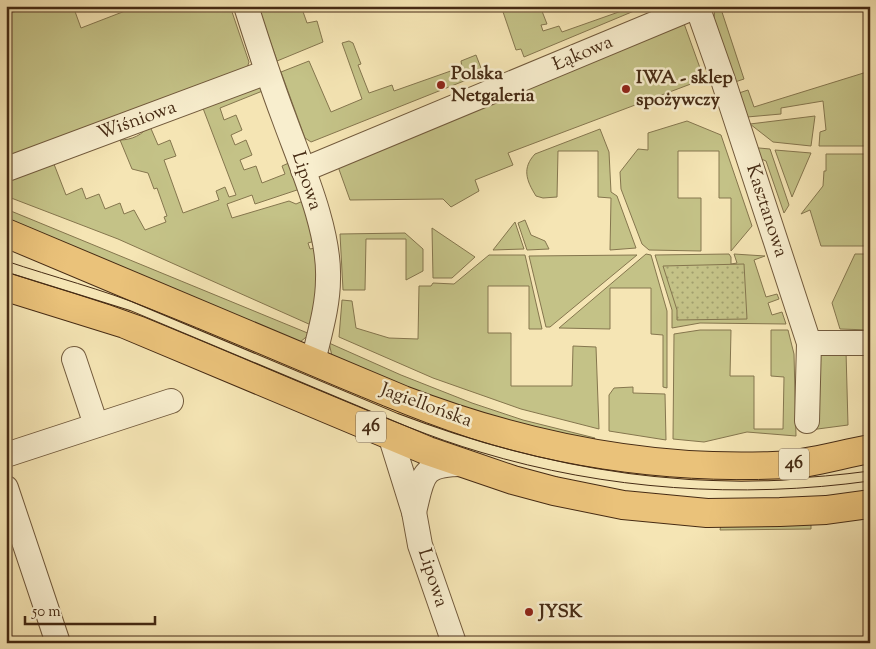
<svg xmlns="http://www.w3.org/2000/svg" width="876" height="649" viewBox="0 0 876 649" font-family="'Sorts Mill Goudy',serif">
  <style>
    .green { fill: #c4c287; stroke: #85764e }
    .park { fill: url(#park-dots); stroke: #85764e }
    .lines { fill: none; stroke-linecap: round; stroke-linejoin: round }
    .minor-casing { stroke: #725a3c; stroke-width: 26 }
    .major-casing { stroke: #462b14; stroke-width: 30 }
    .minor { stroke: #f8eece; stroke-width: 24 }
    .major { stroke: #eac27a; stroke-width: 28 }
    .tram { stroke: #462b14; stroke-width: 1 }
    .poi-dot { fill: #8f2418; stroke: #f8eece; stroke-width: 2 }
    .labels { text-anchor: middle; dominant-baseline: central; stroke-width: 5; stroke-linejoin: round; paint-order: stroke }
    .shield { fill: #f8eece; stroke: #7b664c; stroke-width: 1 }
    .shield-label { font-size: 18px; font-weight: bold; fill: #462b14 }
    .street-label { font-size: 19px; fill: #462b14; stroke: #f8eece }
    .poi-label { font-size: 19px; font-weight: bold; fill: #462b14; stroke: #f8eece; text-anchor: start }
  </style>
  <defs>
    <pattern id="park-dots" width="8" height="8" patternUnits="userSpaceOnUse" patternTransform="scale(1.25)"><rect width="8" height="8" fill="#c4c287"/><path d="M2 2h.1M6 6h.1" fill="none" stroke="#a19e6d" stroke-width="1.8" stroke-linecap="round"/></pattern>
  </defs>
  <rect width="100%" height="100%" fill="#f5e5b4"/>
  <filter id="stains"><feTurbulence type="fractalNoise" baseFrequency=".004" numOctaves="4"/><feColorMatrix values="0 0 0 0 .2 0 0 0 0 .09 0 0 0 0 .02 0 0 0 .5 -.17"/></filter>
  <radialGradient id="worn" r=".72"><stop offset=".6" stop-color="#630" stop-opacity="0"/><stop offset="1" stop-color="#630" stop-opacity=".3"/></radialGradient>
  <g class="green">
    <path d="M 21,6 L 73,6 L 81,28 L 138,6 L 230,6 L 249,62 L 247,68 L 6,161 L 6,15 L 22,9 Z"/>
    <path d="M 258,6 L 301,6 L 307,23 L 317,21 L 323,42 L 277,61 Z"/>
    <path d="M 501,6 L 540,6 L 547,24 L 541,25 L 543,31 L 559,26 L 562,32 L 630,8 L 630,6 L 646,6 L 524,57 L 521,49 L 516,50 Z"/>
    <path d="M 715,6 L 720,6 L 744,79 L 735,82 L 714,18 Z"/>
    <path d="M 682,18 L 704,79 L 508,153 L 513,165 L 475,180 L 479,191 L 451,207 L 443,199 L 350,200 L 336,161 Z"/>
    <path d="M 349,41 L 353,43 L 361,64 L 358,65 L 369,93 L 392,85 L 394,91 L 462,67 L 461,61 L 476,55 L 481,68 L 472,71 L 474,77 L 311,142 L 305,138 L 281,72 L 309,61 L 331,112 L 362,99 L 342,43 Z"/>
    <path d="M 870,71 L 870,146 L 819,146 L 820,132 L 826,130 L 823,101 L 781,108 L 781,114 L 747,117 L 739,93 L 748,90 L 754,107 Z"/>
    <path d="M 250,84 L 265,90 L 220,108 L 224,120 L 236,115 L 242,130 L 231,135 L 235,145 L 246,140 L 252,155 L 240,160 L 244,170 L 256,166 L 262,183 L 285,174 L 282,166 L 291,162 L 300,189 L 255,204 L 252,195 L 227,204 L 232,218 L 289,201 L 296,204 L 305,200 L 315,241 L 308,243 L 310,249 L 315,248 L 319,279 L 311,325 L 118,239 L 6,196 L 6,177 L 52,159 L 66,195 L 82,188 L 86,199 L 99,194 L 105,209 L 120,203 L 124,214 L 134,210 L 145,230 L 166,222 L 164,217 L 167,216 L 157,188 L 154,189 L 148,173 L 132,169 L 120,140 C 131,140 144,135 149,124 L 158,145 L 170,140 L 176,156 L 164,160 L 183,213 L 219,200 L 216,191 L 225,187 L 229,197 L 236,195 L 201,103 Z"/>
    <path d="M 815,116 L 811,146 L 773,142 L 750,124 Z"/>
    <path d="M 687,121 L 721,135 L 752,226 L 731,251 L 731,198 L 719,198 L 719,151 L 678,151 L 678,198 L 701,198 L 701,251 L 649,250 L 642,244 L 621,189 L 620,172 L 638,149 L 648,150 L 648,133 Z"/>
    <path d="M 600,129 L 609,152 L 611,192 L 617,196 L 636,248 L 610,250 L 611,198 L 598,197 L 598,151 L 558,151 L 557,197 L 543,198 L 536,196 C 526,180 522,168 535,154 Z"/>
    <path d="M 748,147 L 770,149 L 789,205 L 784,213 L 766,161 L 754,156 Z"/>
    <path d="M 775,150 L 811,153 L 792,197 Z"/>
    <path d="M 826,154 L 870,154 L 870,246 L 821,246 L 810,210 L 801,214 L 823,186 L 824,171 L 826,171 Z"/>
    <path d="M 6,209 L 310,334 L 300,342 L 290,342 L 6,224 Z"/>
    <path d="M 525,220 L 531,235 L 545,241 L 549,249 L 527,250 L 518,223 Z"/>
    <path d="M 515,222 L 524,249 L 493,250 Z"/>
    <path d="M 432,228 L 475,257 L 452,278 L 433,278 Z"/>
    <path d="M 405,233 L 423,249 L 423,271 L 406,280 L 406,239 L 366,239 L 365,290 L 343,290 L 340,234 Z"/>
    <path d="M 646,254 L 651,255 L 667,311 L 667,388 L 663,387 L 663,335 L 651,334 L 651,288 L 610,288 L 610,329 L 559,328 Z"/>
    <path d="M 729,254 L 731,257 L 731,264 L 737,263 L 734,254 L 765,256 L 754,260 L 766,297 L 777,294 L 779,299 L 768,303 L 772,315 L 782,312 L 786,324 L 700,323 L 672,328 L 672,310 L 655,255 Z"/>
    <path d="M 855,254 L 870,254 L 870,330 L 840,329 L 832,303 Z"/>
    <path d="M 489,255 L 525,255 L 542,329 L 529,329 L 529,286 L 488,286 L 488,333 L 511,333 L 511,386 L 572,386 L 573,346 L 596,347 L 599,429 L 521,409 L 433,378 L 339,337 L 342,300 L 352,301 L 356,328 L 389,338 L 418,339 L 419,286 L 431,286 L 433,283 L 454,284 Z"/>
    <path d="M 637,255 L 550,327 L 546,327 L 529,256 Z"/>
    <path d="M 700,330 L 731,330 L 730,376 L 754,376 L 754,429 L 783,429 L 784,377 L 771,376 L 771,330 L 788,330 L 794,354 L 796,436 L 747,432 L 704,442 L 673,439 L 674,334 Z"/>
    <path d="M 329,343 L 401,375 L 472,403 L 523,420 L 595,438 L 593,441 L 455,408 L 332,356 Z"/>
    <path d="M 846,351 L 848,425 L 810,430 L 813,354 Z"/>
    <path d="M 633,387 L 633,393 L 665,394 L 666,440 L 609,431 L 609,395 L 614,388 Z"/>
    <path d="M 721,524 L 811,524 L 811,529 L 720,530 Z"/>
  </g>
  <path class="park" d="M 744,264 L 747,319 L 677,320 L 677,310 L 663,266 Z"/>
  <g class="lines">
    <defs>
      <g id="minor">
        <path d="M 246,6 C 258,44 270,81 284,118 C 301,165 330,230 328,279 C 328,307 319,335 313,362"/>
        <path d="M 697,6 L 723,80 L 809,343 L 807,421"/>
        <path d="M 7,169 L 267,72"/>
        <path d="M 303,170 L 697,6"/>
        <path d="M 809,343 L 870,343"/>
        <path d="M 74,359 L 96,425"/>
        <path d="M 390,435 L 414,512 L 420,545 L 454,643"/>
        <path d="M 6,455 L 171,401"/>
        <path d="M 6,488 L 58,643"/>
        <path d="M 414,512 C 423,477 420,464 462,464"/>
      </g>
      <g id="major">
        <path d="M 6,233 L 403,400 C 521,445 647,471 773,466 C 806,465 837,455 870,449"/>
        <path d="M 6,287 L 125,324 L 428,451 L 513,480 L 554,491 L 623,505 L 707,513 L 780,512 L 826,510 L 870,504"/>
      </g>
    </defs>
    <use href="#minor" class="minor-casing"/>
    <use href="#major" class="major-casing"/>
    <use href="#minor" class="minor"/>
    <use href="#major" class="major"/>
    <g class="tram">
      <path d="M 6,261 C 53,277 102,289 148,308 C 213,334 276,361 340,388 C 398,412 455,436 515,451 C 631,481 751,487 870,471"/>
      <path d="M 6,272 C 52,287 99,300 144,317 C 210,344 275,372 340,399 C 386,418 432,438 480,452 C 606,490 740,499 870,481"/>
    </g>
  </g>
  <g class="poi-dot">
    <circle cx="441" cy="85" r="5"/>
    <circle cx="626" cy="89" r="5"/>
    <circle cx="529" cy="612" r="5"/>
  </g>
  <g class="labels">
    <g class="shield">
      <rect x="356" y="411.5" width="30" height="31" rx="4"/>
      <rect x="779" y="448.5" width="30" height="31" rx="4"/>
    </g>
    <g class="shield-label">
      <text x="371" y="427">46</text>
      <text x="794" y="464">46</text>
    </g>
    <g class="street-label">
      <text transform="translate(583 54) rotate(-23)">Łąkowa</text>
      <text transform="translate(137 121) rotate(-20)">Wiśniowa</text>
      <text transform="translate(306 181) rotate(72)">Lipowa</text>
      <text transform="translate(766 211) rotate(72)">Kasztanowa</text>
      <text transform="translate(426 406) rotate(20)">Jagiellońska</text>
      <text transform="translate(432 578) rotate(72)">Lipowa</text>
    </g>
    <g class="poi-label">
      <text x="451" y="74">Polska<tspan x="451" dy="22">Netgaleria</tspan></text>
      <text x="636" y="78">IWA - sklep<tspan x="636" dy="22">spożywczy</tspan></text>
      <text x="539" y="612">JYSK</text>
    </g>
  </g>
  <rect width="876" height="649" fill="none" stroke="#f5e5b4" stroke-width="25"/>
  <rect x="8" y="8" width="861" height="634" fill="none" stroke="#462b14" stroke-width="2.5"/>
  <rect x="12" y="12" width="851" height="624" fill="none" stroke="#462b14"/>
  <path d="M25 616v8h130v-8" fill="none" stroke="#462b14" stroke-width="2.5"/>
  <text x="32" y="616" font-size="15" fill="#462b14" stroke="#f8eece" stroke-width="4" paint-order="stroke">50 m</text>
  <rect width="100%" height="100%" filter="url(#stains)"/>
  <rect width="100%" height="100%" fill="url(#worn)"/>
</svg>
